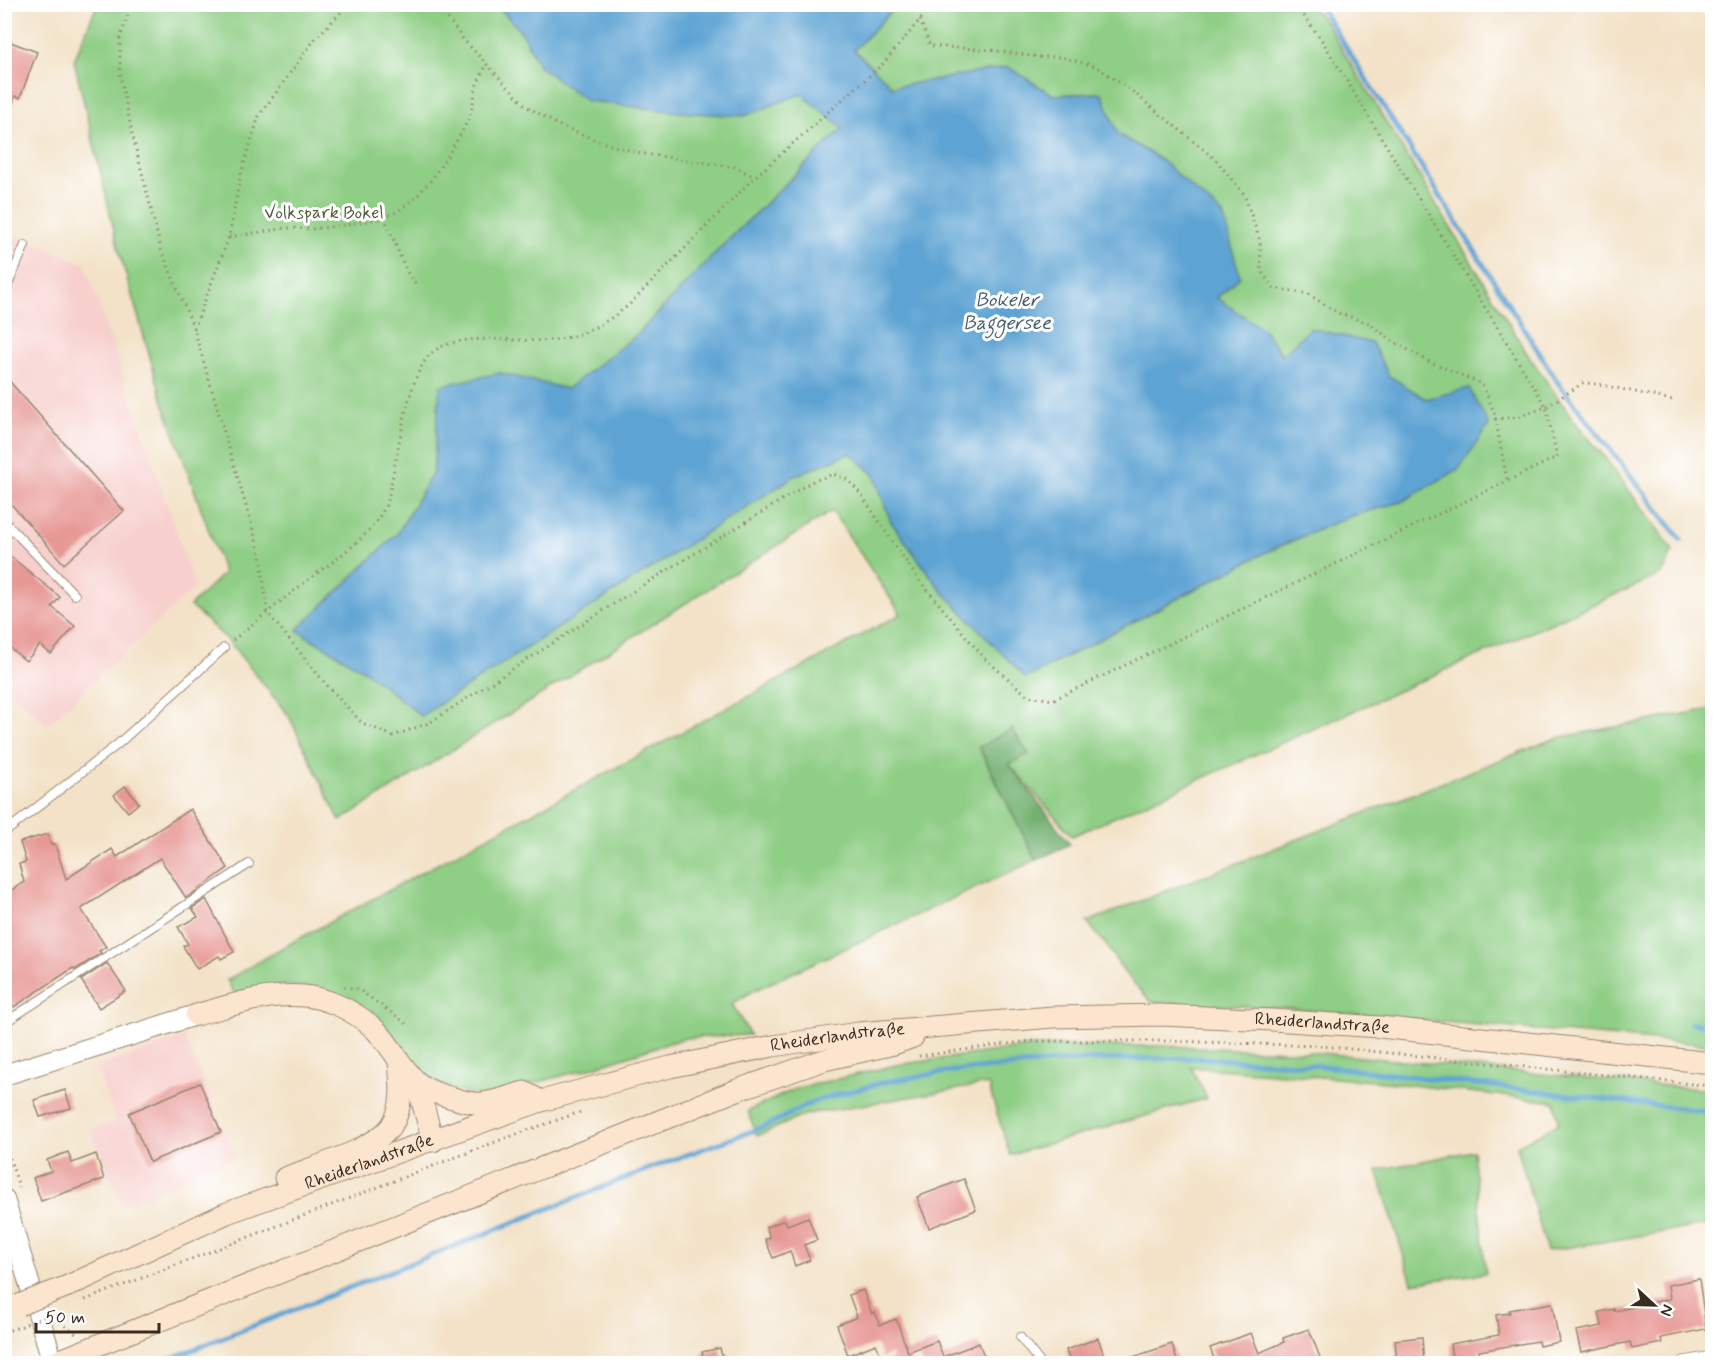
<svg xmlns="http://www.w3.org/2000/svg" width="1717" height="1368" viewBox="0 0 1717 1368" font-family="Mynerve,sans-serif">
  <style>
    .built { fill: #f7d0ce }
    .green { fill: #8fce85; stroke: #657c52; stroke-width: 1.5 }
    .forest { fill: #73b172; stroke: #576e48; stroke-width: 1.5 }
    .water { fill: #5da3d3; stroke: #4c6678; stroke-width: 1.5 }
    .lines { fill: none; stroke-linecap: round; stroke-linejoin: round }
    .stream { stroke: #5da3d3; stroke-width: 5 }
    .building { fill: #e79894 }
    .service-casing { stroke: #978672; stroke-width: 10 }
    .minor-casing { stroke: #978672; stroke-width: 17 }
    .tertiary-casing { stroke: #978672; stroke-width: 22 }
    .secondary-casing { stroke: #978672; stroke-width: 23 }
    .path { stroke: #978672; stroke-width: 3; stroke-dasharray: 1.5 4.5; stroke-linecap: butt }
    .service { stroke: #fff; stroke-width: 8 }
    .minor { stroke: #fff; stroke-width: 15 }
    .tertiary { stroke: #fff; stroke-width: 20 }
    .secondary { stroke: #fce5cf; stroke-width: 21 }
    .secondary-bridge-casing { stroke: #978672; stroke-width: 23; stroke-linecap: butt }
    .path-bridge { stroke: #978672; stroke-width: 3; stroke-dasharray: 1.5 4.5; stroke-linecap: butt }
    .secondary-bridge { stroke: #fce5cf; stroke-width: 21 }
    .labels { text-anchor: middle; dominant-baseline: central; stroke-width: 6; stroke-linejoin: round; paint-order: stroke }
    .park-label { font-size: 18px; fill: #545b3d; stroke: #fff }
    .street-label { font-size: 18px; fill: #3b2a1e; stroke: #fff }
    .water-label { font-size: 20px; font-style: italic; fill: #4a606f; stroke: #fff }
  </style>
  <rect width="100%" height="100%" fill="#fff"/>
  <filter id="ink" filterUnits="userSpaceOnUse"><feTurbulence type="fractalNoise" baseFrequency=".0167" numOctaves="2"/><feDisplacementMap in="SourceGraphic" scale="12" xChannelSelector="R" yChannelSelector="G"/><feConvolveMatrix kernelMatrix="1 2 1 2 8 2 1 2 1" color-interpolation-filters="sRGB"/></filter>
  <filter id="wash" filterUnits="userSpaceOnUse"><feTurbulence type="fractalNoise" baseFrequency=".008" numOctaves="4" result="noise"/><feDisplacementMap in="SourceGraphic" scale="24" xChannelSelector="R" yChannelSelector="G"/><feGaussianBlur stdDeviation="1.35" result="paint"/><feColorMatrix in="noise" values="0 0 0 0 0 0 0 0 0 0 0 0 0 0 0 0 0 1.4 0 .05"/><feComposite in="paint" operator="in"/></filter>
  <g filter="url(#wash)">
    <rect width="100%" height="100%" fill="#f3e2c7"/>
    <g class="built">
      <path d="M 5,232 L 85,263 L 195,587 L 47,725 L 5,687 Z"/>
      <path d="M 184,1037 L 236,1157 L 122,1206 L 91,1130 L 116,1121 L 96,1067 Z"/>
    </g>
    <g class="green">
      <path d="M 97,5 L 497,5 L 522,33 L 540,67 L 744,116 L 801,94 L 844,128 L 719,249 L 639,333 L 567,389 L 500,373 L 440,386 L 433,473 L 398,533 L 297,630 L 365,671 L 421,715 L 796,475 L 851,453 L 874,474 L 891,522 L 941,590 L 1026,678 L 1266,552 L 1348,517 L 1401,502 L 1459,469 L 1427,400 L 1389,376 L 1372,343 L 1283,355 L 1264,330 L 1216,298 L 1160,159 L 1118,134 L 1101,93 L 1053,95 L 1008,67 L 893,87 L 854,50 L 897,5 L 1310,5 L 1326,23 L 1528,355 L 1575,422 L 1605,458 L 1673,550 L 1662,574 L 1072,836 L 1009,764 L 1012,729 L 979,748 L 1036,860 L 751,992 L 732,1004 L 750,1035 L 685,1038 L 587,1069 L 498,1093 L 482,1096 L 452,1090 L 430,1078 L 379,1020 L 311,988 L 286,985 L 234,993 L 227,980 L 280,949 L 901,614 L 832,511 L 340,821 L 289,716 L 227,639 L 190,606 L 224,573 L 164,405 L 119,251 L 74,60 Z"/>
      <path d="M 1712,709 L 1712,1045 L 1282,1008 L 1151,1002 L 1124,972 L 1107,946 L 1087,922 L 1556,738 Z"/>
      <path d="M 1033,1046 L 1168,1046 L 1309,1052 L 1712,1090 L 1712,1224 L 1547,1251 L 1517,1146 L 1559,1123 L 1555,1102 L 1386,1082 L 1191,1067 L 1207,1098 L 1010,1155 L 988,1084 L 807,1114 L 757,1136 L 748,1111 L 795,1089 L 896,1065 Z"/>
      <path d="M 1473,1151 L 1486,1273 L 1412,1283 L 1377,1170 Z"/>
    </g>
    <path class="forest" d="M 1012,729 L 1029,754 L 1009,764 L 1070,844 L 1036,860 L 979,747 Z"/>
    <path class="water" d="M 497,5 L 897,5 L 854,50 L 893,87 L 1008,67 L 1053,95 L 1102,93 L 1118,134 L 1160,159 L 1223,215 L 1240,277 L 1217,298 L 1264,330 L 1282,355 L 1310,328 L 1372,343 L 1389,376 L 1426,399 L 1469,388 L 1489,425 L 1459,469 L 1401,502 L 1348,517 L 1266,552 L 1026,678 L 941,590 L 891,522 L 874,474 L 850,453 L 796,475 L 421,716 L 365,671 L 297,630 L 398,533 L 433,473 L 440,386 L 500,373 L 567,389 L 639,333 L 719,249 L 843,128 L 801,94 L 744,116 L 677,112 L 587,101 L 540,67 L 522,33 Z"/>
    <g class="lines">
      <g class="stream">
        <path d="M 1317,4 L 1323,11 L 1559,384 L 1681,540"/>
        <path d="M 1691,1023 L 1712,1025"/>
        <path d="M 157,1364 L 656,1166 L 766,1126 L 815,1101 L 885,1082 L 952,1071 L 1082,1060 L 1196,1058 L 1315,1065 L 1712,1112"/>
      </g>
    </g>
    <g id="blocks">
      <g class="building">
        <path d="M 8,41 L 37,52 L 20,98 L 15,96 L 6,120 L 4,120 L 4,50 Z"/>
        <path d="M 4,375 L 124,511 L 64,564 L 4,496 Z"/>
        <path d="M 4,551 L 60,597 L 52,607 L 75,626 L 51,654 L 40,645 L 26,661 L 4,643 Z"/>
        <path d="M 125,786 L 139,803 L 128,812 L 114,795 Z"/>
        <path d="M 190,809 L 228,868 L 186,898 L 160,858 L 81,909 L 106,947 L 99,951 L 101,953 L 75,970 L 73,968 L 14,1007 L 4,992 L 4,895 L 24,882 L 19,864 L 26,862 L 20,842 L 48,834 L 51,845 L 55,844 L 66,879 L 112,849 L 117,857 Z"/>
        <path d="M 206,899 L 234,952 L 221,959 L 219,956 L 197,969 L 183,946 L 188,944 L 178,927 L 198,917 L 192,908 Z"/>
        <path d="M 107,963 L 126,991 L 99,1008 L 81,980 Z"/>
        <path d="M 200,1083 L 221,1132 L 150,1162 L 129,1113 Z"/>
        <path d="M 65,1090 L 71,1108 L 40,1117 L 34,1100 Z"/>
        <path d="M 68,1152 L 72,1163 L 96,1154 L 104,1179 L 41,1201 L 33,1178 L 51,1171 L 47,1160 Z"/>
        <path d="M 964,1179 L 976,1210 L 929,1228 L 917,1197 Z"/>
        <path d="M 808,1217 L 817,1240 L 804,1245 L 810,1260 L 795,1266 L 790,1251 L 773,1258 L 765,1239 L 770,1238 L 766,1227 L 785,1220 L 787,1225 Z"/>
        <path d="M 1699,1279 L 1706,1329 L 1661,1338 L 1662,1343 L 1632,1349 L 1630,1342 L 1581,1352 L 1576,1331 L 1602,1326 L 1599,1312 L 1614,1309 L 1614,1311 L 1670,1299 L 1668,1285 Z"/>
        <path d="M 863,1290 L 872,1314 L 875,1312 L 880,1325 L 896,1319 L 908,1352 L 937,1341 L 943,1357 L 979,1343 L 987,1364 L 923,1364 L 920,1357 L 916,1356 L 911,1358 L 910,1364 L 882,1364 L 892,1359 L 891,1354 L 882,1358 L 876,1344 L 848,1355 L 837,1325 L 857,1317 L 849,1295 Z"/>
        <path d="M 1552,1303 L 1559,1342 L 1539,1346 L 1538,1341 L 1479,1351 L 1480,1357 L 1477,1358 L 1478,1363 L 1453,1363 L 1450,1344 L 1499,1335 L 1496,1315 L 1510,1313 L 1509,1310 Z"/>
        <path d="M 1309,1329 L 1321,1360 L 1311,1364 L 1216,1364 L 1210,1348 L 1251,1333 L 1259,1353 L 1284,1342 L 1283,1338 Z"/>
        <path d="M 1422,1337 L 1424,1364 L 1397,1364 L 1395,1340 Z"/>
        <path d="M 1098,1338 L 1107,1364 L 1071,1364 L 1066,1350 Z"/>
        <path d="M 1172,1344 L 1178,1364 L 1121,1364 L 1121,1361 Z"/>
        <path d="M 720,1348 L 724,1364 L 704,1364 L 702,1352 Z"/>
      </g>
    </g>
  </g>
  <g filter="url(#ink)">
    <use href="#blocks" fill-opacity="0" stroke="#978672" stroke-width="1.5"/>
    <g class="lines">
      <defs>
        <g id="service">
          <path d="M 4,294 L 25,245"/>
          <path d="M 4,521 L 75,595"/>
          <path d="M 4,833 L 118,744 L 224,648"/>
          <path d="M 4,1023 L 249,864"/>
          <path d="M 1020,1337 L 1041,1364"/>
          <path d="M 916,1362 L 917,1364"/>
        </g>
        <path id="minor" d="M 1684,1364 L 1712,1359"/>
        <g id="tertiary">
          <path d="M 4,1075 L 196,1015"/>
          <path d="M 4,1199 L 53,1363"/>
        </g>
        <g id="secondary">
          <path d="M 196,1015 C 232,1005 266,993 304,996 C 327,998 352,1010 370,1025 C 389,1040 398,1064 416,1081 C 425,1090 441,1095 453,1098 C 462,1101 474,1104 484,1103 C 497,1101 511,1096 524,1092 L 541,1101"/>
          <path d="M 417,1083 L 433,1141"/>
          <path d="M 285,1178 C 313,1167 376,1149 392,1125 C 404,1106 401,1083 399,1062"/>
          <path id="s1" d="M 68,1286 L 227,1213 L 541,1101 L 670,1067 L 773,1046 L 858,1033 L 1053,1017 L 1161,1015 L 1272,1020 L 1380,1027 L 1712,1063"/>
          <path d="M 53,1363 L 737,1090 L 824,1060 L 894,1044 L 913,1037"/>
        </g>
      </defs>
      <use href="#service" class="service-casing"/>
      <use href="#minor" class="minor-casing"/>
      <use href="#tertiary" class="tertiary-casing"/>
      <use href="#secondary" class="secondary-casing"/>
      <g class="path">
        <path d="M 132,4 L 120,38 L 120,75 L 132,133 L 161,249 L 194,329 L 261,557 L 267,612 L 325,683 L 362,723 L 393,736 L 429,723 L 632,592 L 811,482 L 833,474 L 848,480 L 860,493 L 918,579 L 984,658 L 1028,696 L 1053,700 L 1557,457 L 1546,407 L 1323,42 L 1305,17 L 1291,4"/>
        <path d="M 437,4 L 463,39 L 526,106 L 558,125 L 601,142 L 639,153 L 735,167 L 755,177"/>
        <path d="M 920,20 L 930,46 L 992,50 L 1038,57 L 1061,57 L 1095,66 L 1132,91 L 1215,159 L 1244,194 L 1260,241 L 1261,271 L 1274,288 L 1308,294 L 1338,313 L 1369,323 L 1394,342 L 1430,362 L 1482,384 L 1494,412 L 1507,479"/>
        <path d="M 384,217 L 407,272 L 418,287"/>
        <path d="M 229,237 L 287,228 L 312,229 L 345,225 L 378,219 L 397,212 L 415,198 L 432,179 L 450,152 L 470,117 L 477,84 L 487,64"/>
        <path d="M 194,329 L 229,237 L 240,177 L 259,116 L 315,39 L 349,4"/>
        <path d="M 1495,419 L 1518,417 L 1546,407 L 1583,383 L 1598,384 L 1672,400"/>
        <path d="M 233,640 C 258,620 282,600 308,580 C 335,559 371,538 386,505 C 390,497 390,487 392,479 C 399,448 409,368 434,351 C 463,331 518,343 551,340 C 581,338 606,323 629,305 L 755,177 L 884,63 L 933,4"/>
        <path d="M 344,987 L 358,989 L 407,1024"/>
        <path d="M 919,1056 L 1030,1041 L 1171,1041 L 1321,1046 L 1712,1086"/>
        <path d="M 4,1141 L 20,1190"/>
        <path d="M 85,1300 L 503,1139 L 583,1111"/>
        <path d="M 60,1322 L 76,1334"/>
        <path d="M 4,1332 L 25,1325"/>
      </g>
      <use href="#service" class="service"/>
      <use href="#minor" class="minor"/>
      <use href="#tertiary" class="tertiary"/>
      <use href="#secondary" class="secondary"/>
      <defs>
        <path id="secondary-bridge" d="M 19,1305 L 68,1286"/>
      </defs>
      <use href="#secondary-bridge" class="secondary-bridge-casing"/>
      <path class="path-bridge" d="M 26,1324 L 44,1317"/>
      <use href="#secondary-bridge" class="secondary-bridge"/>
    </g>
  </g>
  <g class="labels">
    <g class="park-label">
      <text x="324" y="213">Volkspark Bokel</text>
    </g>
    <g class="street-label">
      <text stroke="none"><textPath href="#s1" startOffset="1298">Rheiderlandstraße</textPath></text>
      <text stroke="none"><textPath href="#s1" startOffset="812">Rheiderlandstraße</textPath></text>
      <text stroke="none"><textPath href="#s1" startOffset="326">Rheiderlandstraße</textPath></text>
    </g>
    <g class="water-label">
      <text x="1007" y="300">Bokeler<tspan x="1007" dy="23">Baggersee</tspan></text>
    </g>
  </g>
  <rect width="1717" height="1368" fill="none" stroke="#fff" stroke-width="24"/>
  <g transform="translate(1654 1305) rotate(112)" stroke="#ffffff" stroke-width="4.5" paint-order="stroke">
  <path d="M0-4.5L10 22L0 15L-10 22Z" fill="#3b2a1e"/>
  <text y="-9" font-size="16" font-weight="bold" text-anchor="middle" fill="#3b2a1e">N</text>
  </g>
  <path d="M36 1323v9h123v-9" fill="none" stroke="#3b2a1e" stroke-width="3"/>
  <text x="45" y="1323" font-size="18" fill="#3b2a1e" stroke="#ffffff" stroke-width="4.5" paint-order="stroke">50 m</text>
</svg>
